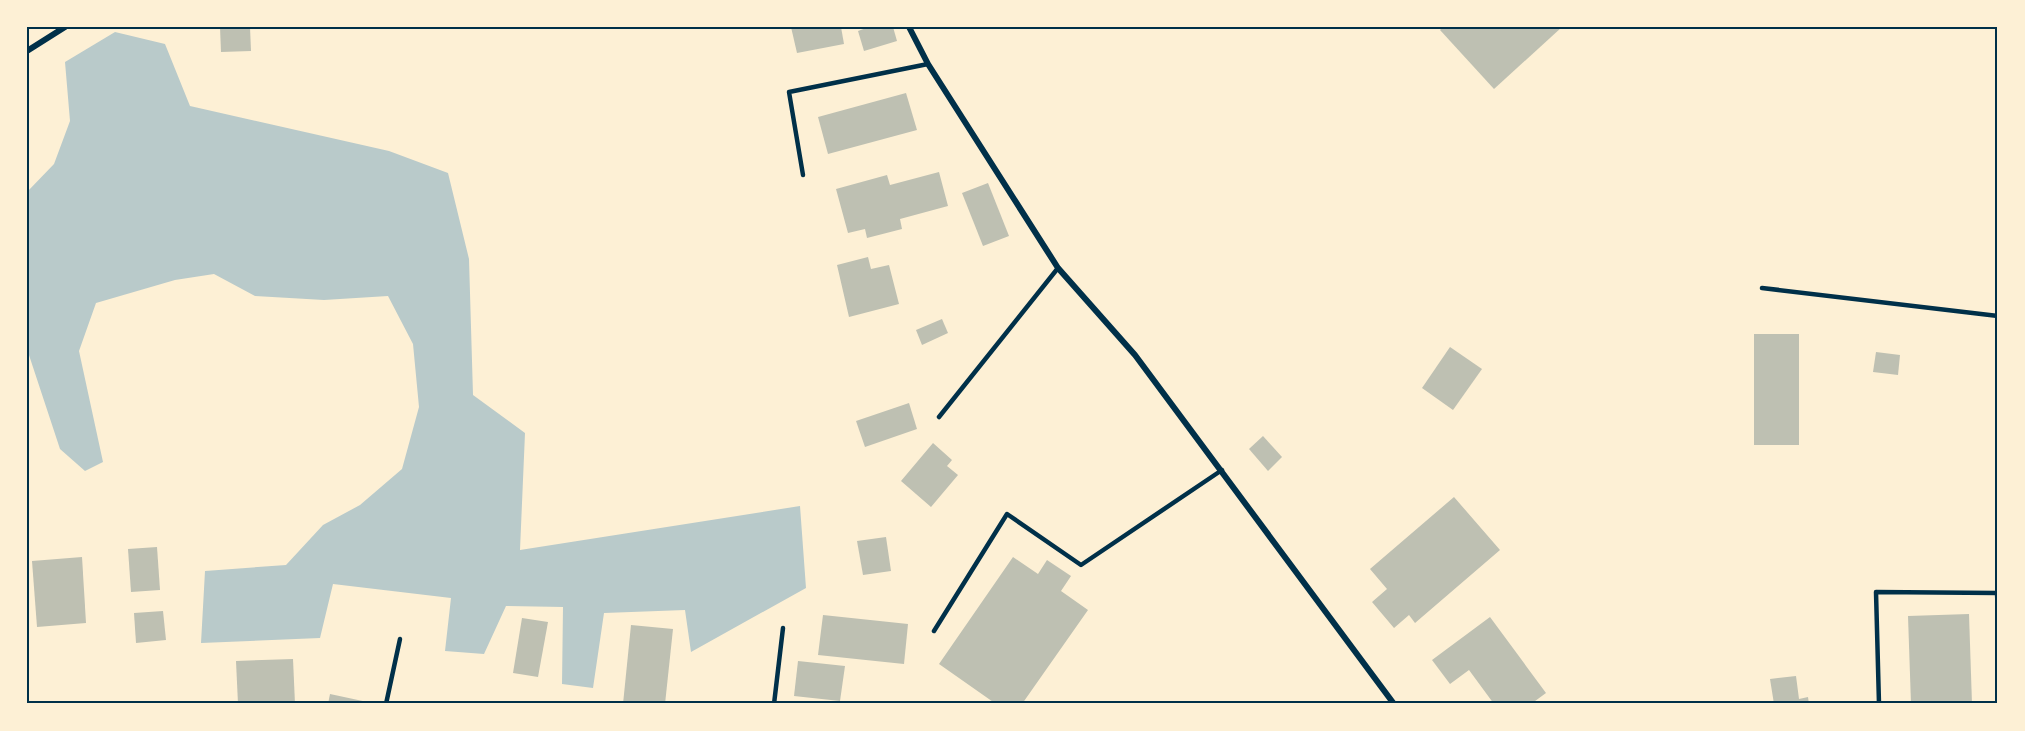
<svg xmlns="http://www.w3.org/2000/svg" width="2025" height="731" viewBox="0 0 2025 731" font-family="'Alegreya Sans',sans-serif">
  <style>
    .green { fill: #b9caca }
    .building { fill: #bec0b2 }
    .lines { fill: none; stroke-linecap: round; stroke-linejoin: round }
    .service { stroke: #003049; stroke-width: 4.5 }
    .minor { stroke: #003049; stroke-width: 6 }
    .neatline { fill: none; stroke: #003049; stroke-width: 2 }
  </style>
  <rect width="100%" height="100%" fill="#fdf0d5"/>
  <path class="green" d="M 115,32 L 165,44 L 190,106 L 389,151 L 448,173 L 469,259 L 473,395 L 525,433 L 520,550 L 800,506 L 806,588 L 691,652 L 685,610 L 604,613 L 593,688 L 562,684 L 563,607 L 506,606 L 484,654 L 445,651 L 451,598 L 333,584 L 320,638 L 201,643 L 205,571 L 286,565 L 323,525 L 360,505 L 402,469 L 419,407 L 413,344 L 388,296 L 324,300 L 255,296 L 214,274 L 175,280 L 96,303 L 79,351 L 103,462 L 85,471 L 60,449 L 27,349 L 27,192 L 54,164 L 70,121 L 65,62 Z"/>
  <g class="building">
    <path d="M 220,27 L 250,27 L 251,51 L 221,52 Z"/>
    <path d="M 791,27 L 841,27 L 844,44 L 797,53 Z"/>
    <path d="M 869,27 L 893,27 L 897,41 L 864,51 L 858,31 Z"/>
    <path d="M 1443,27 L 1562,27 L 1494,89 L 1440,30 Z"/>
    <path d="M 906,93 L 917,130 L 828,154 L 818,117 Z"/>
    <path d="M 939,172 L 948,206 L 900,219 L 902,229 L 867,238 L 865,229 L 848,233 L 836,189 L 887,175 L 890,185 Z"/>
    <path d="M 988,183 L 1009,236 L 983,246 L 962,193 Z"/>
    <path d="M 868,257 L 871,269 L 889,265 L 899,304 L 849,317 L 837,265 Z"/>
    <path d="M 942,319 L 948,333 L 922,345 L 916,330 Z"/>
    <rect x="1754" y="334" width="45" height="111"/>
    <path d="M 1450,347 L 1482,369 L 1453,410 L 1422,388 Z"/>
    <path d="M 1876,352 L 1900,355 L 1898,375 L 1873,372 Z"/>
    <path d="M 909,403 L 917,429 L 865,447 L 856,421 Z"/>
    <path d="M 1263,436 L 1282,457 L 1268,471 L 1249,449 Z"/>
    <path d="M 933,443 L 952,460 L 947,466 L 958,475 L 931,507 L 901,481 Z"/>
    <path d="M 1454,497 L 1500,550 L 1415,623 L 1409,615 L 1394,628 L 1372,602 L 1387,589 L 1370,569 Z"/>
    <path d="M 886,537 L 891,571 L 863,575 L 857,541 Z"/>
    <path d="M 157,547 L 160,590 L 131,592 L 128,549 Z"/>
    <path d="M 82,557 L 86,623 L 37,627 L 32,561 Z"/>
    <path d="M 1013,557 L 1038,574 L 1047,560 L 1071,576 L 1061,591 L 1088,610 L 1022,704 L 996,704 L 939,664 Z"/>
    <path d="M 163,611 L 166,640 L 136,643 L 134,613 Z"/>
    <path d="M 1969,614 L 1972,704 L 1911,704 L 1908,616 Z"/>
    <path d="M 823,615 L 908,624 L 904,664 L 818,655 Z"/>
    <path d="M 1490,617 L 1546,693 L 1531,704 L 1494,704 L 1469,670 L 1450,684 L 1432,660 Z"/>
    <path d="M 522,618 L 548,622 L 538,677 L 513,673 Z"/>
    <path d="M 631,625 L 673,629 L 665,704 L 623,704 Z"/>
    <path d="M 293,659 L 295,704 L 238,704 L 236,661 Z"/>
    <path d="M 798,661 L 845,666 L 840,701 L 794,696 Z"/>
    <path d="M 1796,676 L 1799,699 L 1808,697 L 1809,704 L 1774,704 L 1770,679 Z"/>
    <path d="M 330,694 L 372,703 L 372,704 L 328,704 Z"/>
  </g>
  <g class="lines">
    <g class="service">
      <path d="M 803,175 L 789,92 L 928,64"/>
      <path d="M 1762,288 L 1998,316"/>
      <path d="M 939,417 L 1058,268"/>
      <path d="M 934,631 L 1007,514 L 1081,565 L 1222,470"/>
      <path d="M 386,704 L 400,639"/>
      <path d="M 774,704 L 783,628"/>
      <path d="M 1879,704 L 1876,592 L 1997,593 L 1998,615"/>
    </g>
    <g class="minor">
      <path d="M 909,27 L 928,64 L 1058,268 L 1135,355 L 1394,704"/>
      <path d="M 27,51 L 65,27"/>
    </g>
  </g>
  <rect width="2025" height="731" fill="none" stroke="#fdf0d5" stroke-width="57"/>
  <rect x="28" y="28" width="1968" height="674" class="neatline"/>
</svg>
